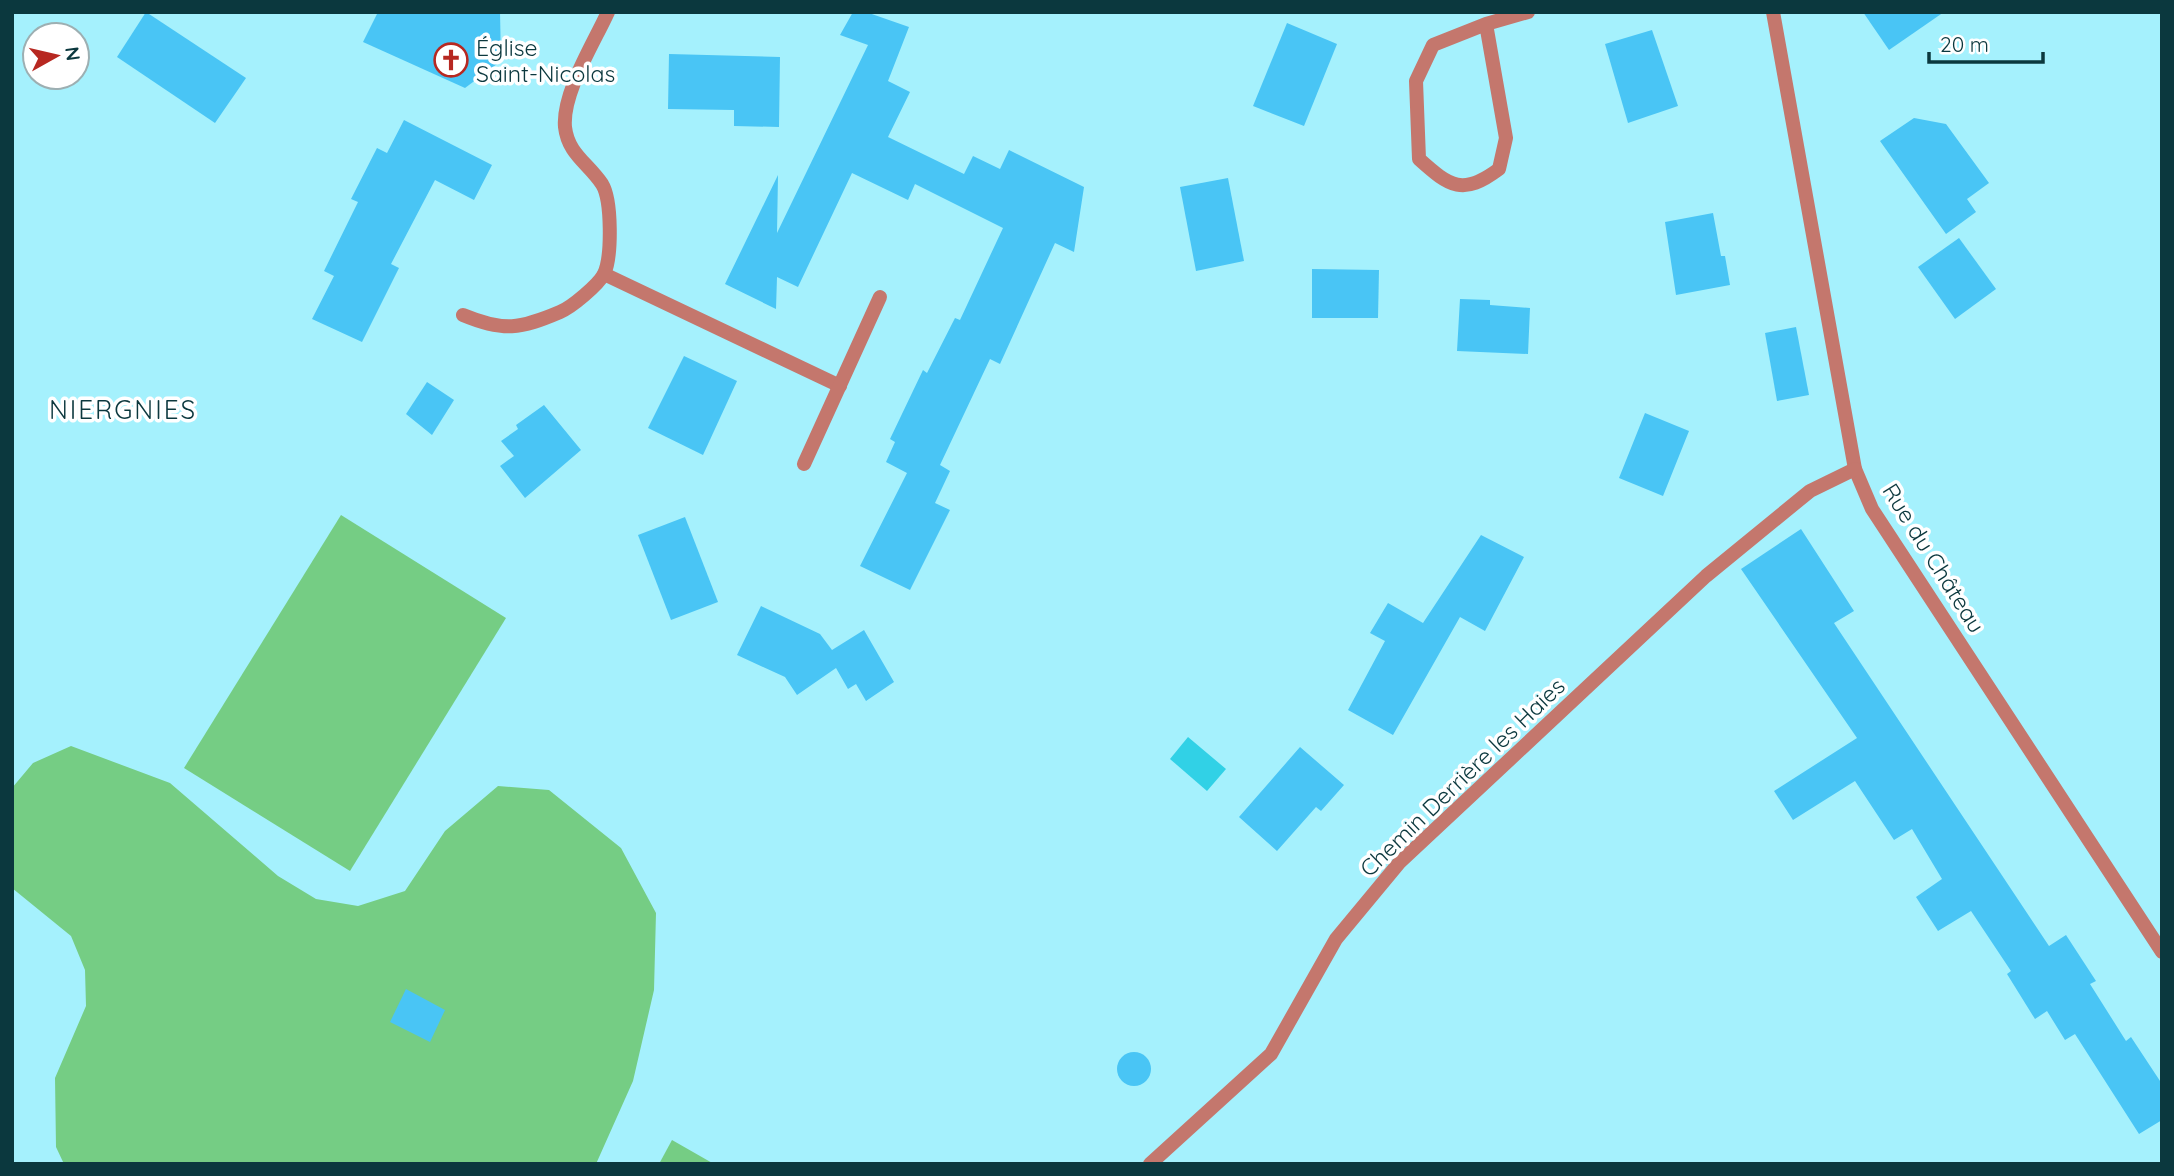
<svg xmlns="http://www.w3.org/2000/svg" width="2174" height="1176" viewBox="0 0 2174 1176" font-family="Quicksand,sans-serif">
  <style>
    .green { fill: #75cd84 }
    .water { fill: #31d1e6 }
    .building { fill: #49c5f5 }
    .lines { fill: none; stroke-linecap: round; stroke-linejoin: round }
    .street { stroke: #c4776d; stroke-width: 14 }
    .labels { text-anchor: middle; dominant-baseline: central; stroke-width: 7; stroke-linejoin: round; paint-order: stroke }
    .poi-label { font-size: 23px; fill: #0b383e; stroke: #fff; text-anchor: start }
    .street-label { font-size: 23px; fill: #0b383e; stroke: #fff }
    .quarter-label { font-size: 26px; letter-spacing: 2px; fill: #0b383e; stroke: #fff }
  </style>
  <rect width="100%" height="100%" fill="#a5f1fd"/>
  <g class="green">
    <path d="M 341,515 L 506,618 L 350,871 L 184,768 Z"/>
    <path d="M 71,746 L 170,783 L 278,876 L 316,899 L 358,906 L 405,891 L 445,831 L 498,786 L 549,790 L 621,848 L 656,913 L 654,990 L 633,1081 L 596,1164 L 64,1164 L 56,1147 L 55,1078 L 86,1006 L 85,970 L 71,936 L 12,888 L 12,788 L 33,763 Z"/>
    <path d="M 672,1140 L 714,1164 L 659,1164 Z"/>
  </g>
  <path class="water" d="M 1188,737 L 1226,769 L 1207,791 L 1170,759 Z"/>
  <g class="building">
    <path d="M 146,12 L 246,78 L 215,123 L 117,57 Z"/>
    <path d="M 378,12 L 500,12 L 501,61 L 465,88 L 363,42 Z"/>
    <path d="M 853,12 L 866,12 L 909,27 L 888,81 L 910,92 L 888,137 L 964,174 L 973,156 L 1000,169 L 1009,150 L 1084,187 L 1074,252 L 1055,243 L 1000,364 L 990,359 L 940,465 L 950,471 L 935,503 L 950,510 L 910,590 L 860,566 L 907,473 L 886,462 L 895,442 L 890,439 L 923,370 L 927,373 L 955,318 L 960,320 L 1003,228 L 915,184 L 908,200 L 852,173 L 798,287 L 777,277 L 776,309 L 725,284 L 778,175 L 777,233 L 868,45 L 840,35 Z"/>
    <path d="M 1863,12 L 1944,12 L 1889,50 Z"/>
    <path d="M 1287,23 L 1337,44 L 1304,126 L 1253,106 Z"/>
    <path d="M 1652,30 L 1678,106 L 1628,123 L 1605,44 Z"/>
    <path d="M 669,54 L 780,57 L 779,127 L 734,126 L 734,110 L 668,109 Z"/>
    <path d="M 1914,118 L 1946,124 L 1989,183 L 1967,199 L 1976,212 L 1946,234 L 1880,141 Z"/>
    <path d="M 404,120 L 492,165 L 474,200 L 435,180 L 391,264 L 399,268 L 362,342 L 312,319 L 334,276 L 324,271 L 358,202 L 351,199 L 377,148 L 387,153 Z"/>
    <path d="M 1228,178 L 1244,261 L 1196,271 L 1180,187 Z"/>
    <path d="M 1713,213 L 1721,256 L 1725,256 L 1730,285 L 1676,295 L 1665,222 Z"/>
    <path d="M 1959,238 L 1996,289 L 1955,319 L 1918,267 Z"/>
    <path d="M 1312,269 L 1379,270 L 1378,318 L 1312,318 Z"/>
    <path d="M 1460,299 L 1490,300 L 1490,305 L 1530,308 L 1528,354 L 1457,351 Z"/>
    <path d="M 1796,327 L 1809,395 L 1777,401 L 1765,333 Z"/>
    <path d="M 684,356 L 737,381 L 703,455 L 648,428 Z"/>
    <path d="M 427,382 L 454,400 L 432,435 L 406,414 Z"/>
    <path d="M 544,405 L 581,450 L 525,498 L 500,466 L 514,456 L 501,441 L 518,429 L 516,425 Z"/>
    <path d="M 1645,413 L 1689,431 L 1663,496 L 1619,478 Z"/>
    <path d="M 685,517 L 718,602 L 671,620 L 638,535 Z"/>
    <path d="M 1801,529 L 1854,611 L 1834,623 L 2049,946 L 2066,935 L 2096,981 L 2090,984 L 2126,1041 L 2131,1037 L 2162,1084 L 2162,1120 L 2139,1134 L 2075,1034 L 2065,1040 L 2047,1011 L 2035,1019 L 2007,974 L 2011,971 L 1971,911 L 1938,931 L 1916,897 L 1942,879 L 1912,829 L 1894,840 L 1855,781 L 1793,820 L 1774,791 L 1857,738 L 1741,569 Z"/>
    <path d="M 1481,535 L 1524,557 L 1485,631 L 1460,617 L 1393,735 L 1348,710 L 1385,641 L 1370,633 L 1388,603 L 1423,623 Z"/>
    <path d="M 761,606 L 820,634 L 832,650 L 864,630 L 894,682 L 866,701 L 856,684 L 848,689 L 836,668 L 797,695 L 785,677 L 737,655 Z"/>
    <path d="M 1300,747 L 1344,785 L 1321,811 L 1316,807 L 1277,851 L 1239,817 Z"/>
    <path d="M 406,989 L 445,1010 L 430,1042 L 390,1022 Z"/>
    <circle cx="1134" cy="1069" r="17"/>
  </g>
  <g class="lines">
    <g class="street">
      <path d="M 1773,12 L 1855,469 L 1872,509 L 2162,952"/>
      <path d="M 1486,24 L 1506,138 L 1499,169 C 1463,196 1450,187 1419,159 L 1416,81 L 1433,45 L 1486,24 L 1528,12"/>
      <path d="M 604,274 L 840,386"/>
      <path d="M 463,315 C 504,332 520,329 560,312 C 572,307 598,285 604,274 C 612,257 612,200 602,184 C 588,163 568,154 565,127 C 562,93 594,43 608,12"/>
      <path d="M 804,464 L 880,297"/>
      <path d="M 1150,1164 L 1271,1054 L 1336,939 L 1399,863 L 1706,576 L 1810,491 L 1855,469"/>
    </g>
  </g>
  <defs>
    <symbol id="church-ring" viewBox="-11 -11 22 22"><circle r="9.5" fill="#fff" stroke="#b72821" stroke-width="1.5"/><path d="M-1.2-6h2.4v3.5h3.3v2.4h-3.3V6h-2.4V-.1h-3.3v-2.4h3.3Z" fill="#b72821"/></symbol>
  </defs>
  <g fill-rule="evenodd">
    <use href="#church-ring" x="432" y="41" width="38" height="38"/>
  </g>
  <g class="labels">
    <g class="poi-label">
      <text x="476" y="47">Église<tspan x="476" dy="26">Saint-Nicolas</tspan></text>
    </g>
    <g class="street-label">
      <text transform="translate(1934 558) rotate(58)">Rue du Château</text>
      <text transform="translate(1462 777) rotate(-44)">Chemin Derrière les Haies</text>
    </g>
    <g class="quarter-label">
      <text x="123" y="409">NIERGNIES</text>
    </g>
  </g>
  <rect width="2174" height="1176" fill="none" stroke="#0b383e" stroke-width="28"/>
  <g transform="translate(56 56) rotate(82)"><circle r="33" fill="#ffffff" stroke="#9dafb2" stroke-width="2"/>
  <path d="M0-5L12 26L0 18L-12 26Z" fill="#b72821"/>
  <text y="-10" font-size="19" font-weight="bold" text-anchor="middle" fill="#0b383e">N</text>
  </g>
  <path d="M1929 52v10h114v-10" fill="none" stroke="#0b383e" stroke-width="3.5"/>
  <text x="1940" y="52" font-size="21" fill="#0b383e" stroke="#ffffff" stroke-width="5" paint-order="stroke">20 m</text>
</svg>
